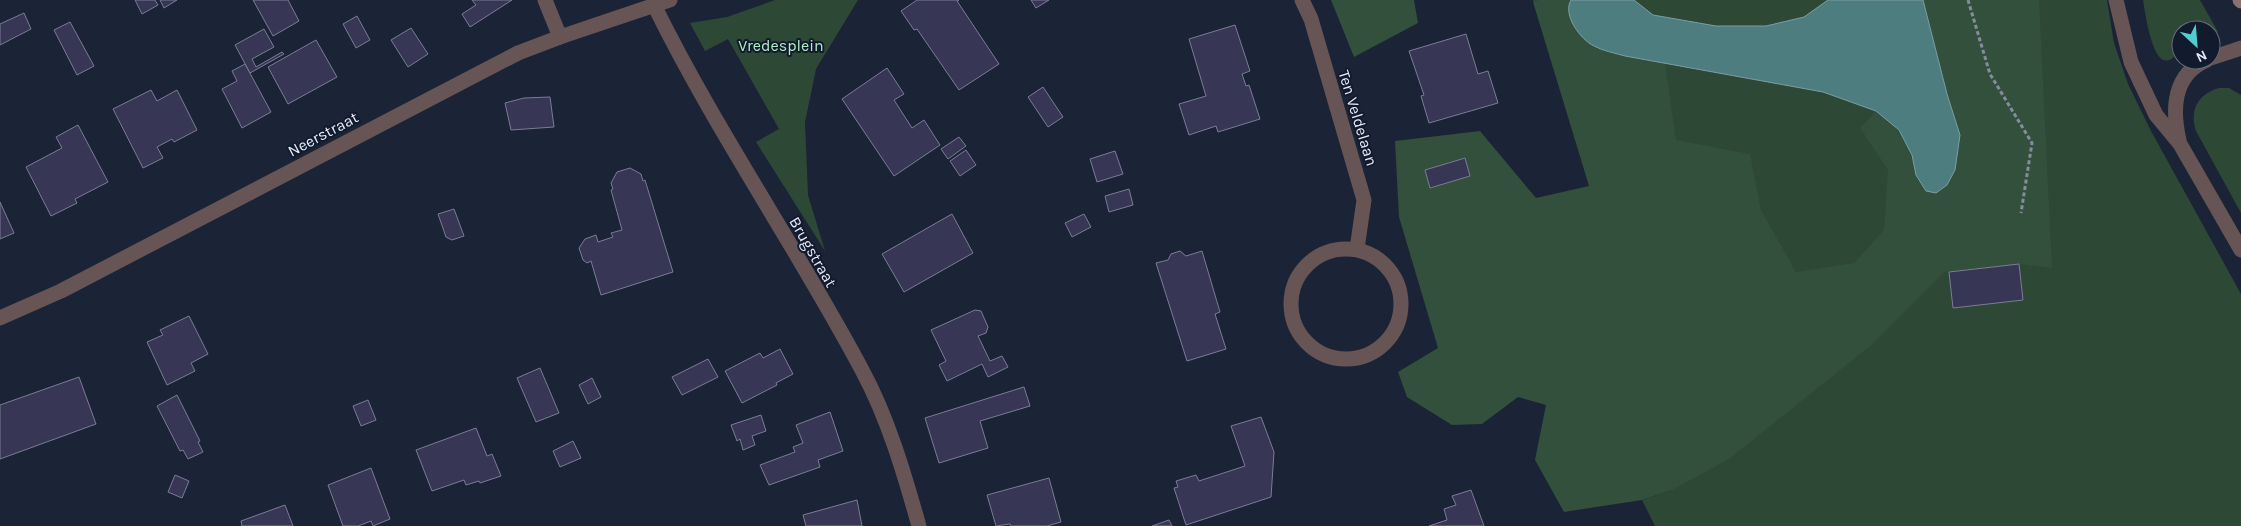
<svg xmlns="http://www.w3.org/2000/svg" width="2241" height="526" viewBox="0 0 2241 526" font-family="Karla,sans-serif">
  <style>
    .green { fill: #2e4836 }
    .forest { fill: #32503c }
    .water { fill: #4e7d80; stroke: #7b9ea4 }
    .building { fill: #373755; stroke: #7b7c96 }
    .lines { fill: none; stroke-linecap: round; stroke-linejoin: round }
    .path { stroke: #858c9d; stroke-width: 3; stroke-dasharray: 4 2.5; stroke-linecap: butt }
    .street { stroke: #665554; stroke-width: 15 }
    .secondary { stroke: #8b706f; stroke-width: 15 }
    .labels { text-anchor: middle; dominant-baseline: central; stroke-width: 4; stroke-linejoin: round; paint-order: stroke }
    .park-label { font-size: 16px; fill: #b1ebc3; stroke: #121a2d }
    .street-label { font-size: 16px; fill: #e4eaf8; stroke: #121a2d }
  </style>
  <rect width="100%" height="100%" fill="#1b2337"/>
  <g class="green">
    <path d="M 775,0 L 858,0 L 816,69 L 805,122 L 808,195 L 825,251 L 756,142 L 779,129 L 728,39 L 705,51 L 690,23 L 727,17 Z"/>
    <path d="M 1533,0 L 2107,0 L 2114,43 L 2128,84 L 2151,131 L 2241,294 L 2241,526 L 1655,526 L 1642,500 L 1672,490 L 1628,312 Z"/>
    <path d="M 2143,0 L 2200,0 L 2218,32 L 2211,38 L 2211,30 L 2181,30 L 2181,50 C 2177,53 2173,59 2169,60 C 2152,67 2145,11 2143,0 Z"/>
    <path d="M 2219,88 L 2229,88 L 2241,95 L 2241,213 L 2196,131 C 2189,110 2198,94 2219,88 Z"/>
  </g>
  <g class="forest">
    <path d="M 1331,0 L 1414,0 L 1418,23 L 1354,57 Z"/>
    <path d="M 1539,0 L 1571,0 L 1569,3 L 1593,46 L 1625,56 L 1665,63 L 1676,140 L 1750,154 L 1761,210 L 1796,272 L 1854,263 L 1884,230 L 1888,170 L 1860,128 L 1876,111 C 1903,133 1909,140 1916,175 L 1960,135 L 1947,94 L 1923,0 L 2039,0 L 2052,268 L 2019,264 L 1944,272 L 1869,347 L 1729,459 L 1672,490 L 1642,500 L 1564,512 L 1535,460 L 1546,405 L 1518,397 L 1482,424 L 1452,425 L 1407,397 L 1398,372 L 1438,348 L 1399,217 L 1395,141 L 1480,131 L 1536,198 L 1589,186 L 1533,2 Z"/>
  </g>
  <path class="water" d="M 1571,0 L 1634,0 L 1653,15 L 1716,26 L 1766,26 L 1804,17 L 1828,0 L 1923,0 L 1947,94 L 1960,135 L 1955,170 L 1947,185 L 1936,193 L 1926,191 L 1916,175 L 1912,155 L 1899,130 L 1876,111 L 1823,92 L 1625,56 C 1615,53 1603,51 1594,46 C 1581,40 1562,15 1571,0 Z"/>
  <g class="building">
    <path d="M 135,0 L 155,0 L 158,5 L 142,14 Z"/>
    <path d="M 160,0 L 177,0 L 164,8 Z"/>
    <path d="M 253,0 L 288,0 L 299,21 L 273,36 Z"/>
    <path d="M 472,0 L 512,0 L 470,27 L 462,14 L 476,5 Z"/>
    <path d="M 917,0 L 959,0 L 957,1 L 999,64 L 959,90 L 917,29 L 914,30 L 901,11 Z"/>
    <path d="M 1031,0 L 1049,0 L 1036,8 Z"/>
    <path d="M 24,13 L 31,29 L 0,45 L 0,24 Z"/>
    <path d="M 357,16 L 370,40 L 356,48 L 343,24 Z"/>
    <path d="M 70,22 L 94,66 L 77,75 L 54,30 Z"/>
    <path d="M 1235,25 L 1250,71 L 1242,74 L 1246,86 L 1249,85 L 1260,119 L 1218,132 L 1216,126 L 1189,135 L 1179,104 L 1206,96 L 1189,39 Z"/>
    <path d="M 411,28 L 428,54 L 408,67 L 391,40 Z"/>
    <path d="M 264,29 L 274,47 L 252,59 L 256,67 L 282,52 L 284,54 L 250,73 L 235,45 Z"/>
    <path d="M 1466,34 L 1478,74 L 1488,71 L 1498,103 L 1429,123 L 1421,96 L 1424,95 L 1409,51 Z"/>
    <path d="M 316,40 L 337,77 L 288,104 L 268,67 Z"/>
    <path d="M 245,64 L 271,112 L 242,128 L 222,89 L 237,81 L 232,71 Z"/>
    <path d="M 887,68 L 904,94 L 894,100 L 912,128 L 924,120 L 940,145 L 894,176 L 842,99 Z"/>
    <path d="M 1043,87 L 1063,117 L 1048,127 L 1028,97 Z"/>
    <path d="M 151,90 L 157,101 L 177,90 L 197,130 L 174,142 L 172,139 L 157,147 L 163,158 L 143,168 L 113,109 Z"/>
    <path d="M 550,97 L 554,127 L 511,130 L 505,103 L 524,98 Z"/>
    <path d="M 78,125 L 108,182 L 75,199 L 77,203 L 51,216 L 26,167 L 62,148 L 56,137 Z"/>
    <path d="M 959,137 L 966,146 L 948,159 L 941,149 Z"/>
    <path d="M 966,150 L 976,165 L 960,176 L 950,161 Z"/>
    <path d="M 1115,151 L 1123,174 L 1097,182 L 1090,159 Z"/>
    <path d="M 1465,158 L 1470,176 L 1430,188 L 1425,170 Z"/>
    <path d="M 630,168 L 641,174 L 643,181 L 645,180 L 673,272 L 601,295 L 591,261 L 587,263 L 583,260 L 579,248 L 585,239 L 596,235 L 598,242 L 613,237 L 611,233 L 622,230 L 611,190 L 613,189 L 611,183 L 617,172 Z"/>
    <path d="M 1129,189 L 1133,205 L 1109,212 L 1105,196 Z"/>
    <path d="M 0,202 L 14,233 L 0,239 Z"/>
    <path d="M 454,209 L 464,236 L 452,240 L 446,237 L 438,214 Z"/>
    <path d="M 952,214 L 973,253 L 904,292 L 882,254 Z"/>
    <path d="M 1084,214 L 1091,227 L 1072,237 L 1065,223 Z"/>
    <path d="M 1180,251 L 1186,256 L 1202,251 L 1220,312 L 1215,314 L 1226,349 L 1187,361 L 1156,263 L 1168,260 L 1171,254 Z"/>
    <path d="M 2019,264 L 2023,300 L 1953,308 L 1949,272 Z"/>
    <path d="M 975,310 L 981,311 L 988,327 L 986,333 L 978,336 L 990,361 L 1002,356 L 1008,367 L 988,377 L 982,364 L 947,381 L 939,365 L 946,361 L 931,330 Z"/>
    <path d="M 189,316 L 208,354 L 191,363 L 195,371 L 167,385 L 147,342 L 163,335 L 160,330 Z"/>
    <path d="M 780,349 L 793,374 L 776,383 L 777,385 L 742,403 L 725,371 L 760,353 L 763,358 Z"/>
    <path d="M 708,359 L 718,377 L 682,395 L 672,377 Z"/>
    <path d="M 540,368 L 559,413 L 536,422 L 517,378 Z"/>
    <path d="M 79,377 L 96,424 L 0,459 L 0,405 Z"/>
    <path d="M 592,378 L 601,397 L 588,404 L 579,385 Z"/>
    <path d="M 1024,387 L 1030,406 L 980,421 L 988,448 L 939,463 L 925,418 Z"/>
    <path d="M 177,395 L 200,441 L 198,442 L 203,452 L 188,459 L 183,450 L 180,451 L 157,406 Z"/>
    <path d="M 368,400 L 376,420 L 361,426 L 353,406 Z"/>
    <path d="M 830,412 L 843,451 L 818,460 L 820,467 L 769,485 L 760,465 L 795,452 L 793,447 L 803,443 L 796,425 Z"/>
    <path d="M 761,415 L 766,431 L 752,436 L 755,445 L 743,450 L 740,439 L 737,441 L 731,425 Z"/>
    <path d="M 1261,417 L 1274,452 L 1271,497 L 1186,525 L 1174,488 L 1178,487 L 1176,481 L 1196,475 L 1199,481 L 1245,466 L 1231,426 Z"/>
    <path d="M 476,428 L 487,456 L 492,454 L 501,476 L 480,483 L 479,481 L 466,485 L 464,480 L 432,491 L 416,450 Z"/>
    <path d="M 573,441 L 581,458 L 560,467 L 553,451 Z"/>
    <path d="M 371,468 L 390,519 L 373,526 L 371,521 L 358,526 L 343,526 L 328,485 Z"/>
    <path d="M 175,475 L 189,481 L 182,498 L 168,492 Z"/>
    <path d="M 1049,478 L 1061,522 L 1047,526 L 1011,526 L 1010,524 L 996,526 L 987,495 Z"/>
    <path d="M 1471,490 L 1484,526 L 1429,526 L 1447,520 L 1444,509 L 1456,505 L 1452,496 Z"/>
    <path d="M 857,500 L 862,526 L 806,526 L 803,515 Z"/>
    <path d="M 285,505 L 293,526 L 242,526 L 241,521 Z"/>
    <path d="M 1169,520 L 1172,526 L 1152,526 Z"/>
  </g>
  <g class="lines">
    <path class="path" d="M 1968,0 L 1990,74 L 2032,143 L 2021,213"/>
    <g class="street">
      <path d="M 545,0 L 560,37"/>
      <path d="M 1302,0 L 1311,19 L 1364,200 L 1357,249"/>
      <path d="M 2116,0 L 2131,62 L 2156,115 L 2180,144 L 2241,250"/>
      <path d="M 654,5 C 716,131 796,246 862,370 C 888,418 904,473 919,526"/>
      <path d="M 2211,58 L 2241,48"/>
      <path d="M 2179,140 C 2172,109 2173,74 2207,60"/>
      <circle cx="1346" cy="304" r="55"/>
      <path d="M 0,318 L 61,291 L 518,53 L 560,37 L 670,0"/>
    </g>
    <path class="secondary" d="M 2240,0 L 2241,1"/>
  </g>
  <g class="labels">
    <g class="park-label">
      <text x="781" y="45">Vredesplein</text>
    </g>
    <g class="street-label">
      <text transform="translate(1358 118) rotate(73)">Ten Veldelaan</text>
      <text transform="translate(323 134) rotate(-28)">Neerstraat</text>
      <text transform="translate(813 252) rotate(60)">Brugstraat</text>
    </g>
  </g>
  <g transform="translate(2196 45) rotate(154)"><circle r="24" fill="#121a2d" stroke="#666d7e"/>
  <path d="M0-4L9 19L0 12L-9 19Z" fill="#52cdcf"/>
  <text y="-8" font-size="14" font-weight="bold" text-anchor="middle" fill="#e4eaf8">N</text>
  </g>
</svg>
